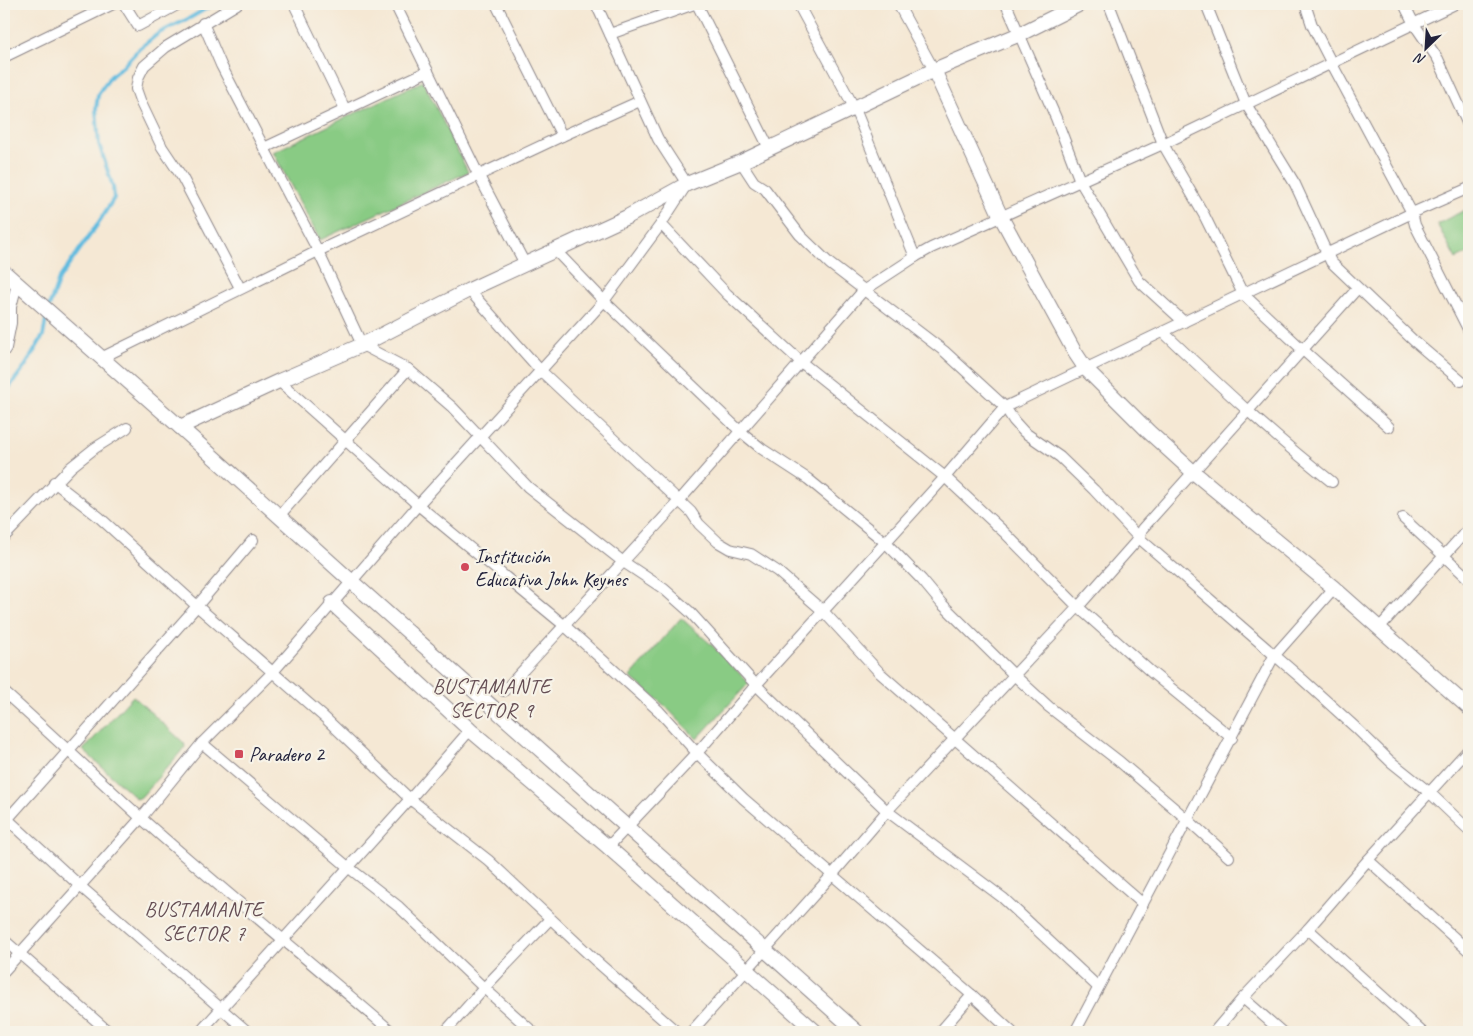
<svg xmlns="http://www.w3.org/2000/svg" width="1473" height="1036" viewBox="0 0 1473 1036" font-family="Caveat,sans-serif">
  <style>
    .green { fill: #89cb84; stroke: #567660 }
    .lines { fill: none; stroke-linecap: round; stroke-linejoin: round }
    .stream { stroke: #61bbdf; stroke-width: 4 }
    .street-casing { stroke: #8c8588; stroke-width: 12 }
    .secondary-casing { stroke: #8c8588; stroke-width: 16 }
    .street { stroke: #fff; stroke-width: 10 }
    .secondary { stroke: #fff; stroke-width: 14 }
    .poi-dot { fill: #d1495b; stroke: #f7f3e8; stroke-width: 2 }
    .labels { text-anchor: middle; dominant-baseline: central; stroke-width: 4.5; stroke-linejoin: round; paint-order: stroke }
    .poi-label { font-size: 20px; fill: #22223b; stroke: #f7f3e8; text-anchor: start }
    .neighbourhood-label { font-size: 21px; letter-spacing: 1px; fill: #664f55; stroke: #f7f3e8 }
  </style>
  <rect width="100%" height="100%" fill="#f7f3e8"/>
  <filter id="ink" filterUnits="userSpaceOnUse"><feTurbulence type="fractalNoise" baseFrequency=".02" numOctaves="2"/><feDisplacementMap in="SourceGraphic" scale="10" xChannelSelector="R" yChannelSelector="G"/><feConvolveMatrix kernelMatrix="1 2 1 2 8 2 1 2 1" color-interpolation-filters="sRGB"/></filter>
  <filter id="wash" filterUnits="userSpaceOnUse"><feTurbulence type="fractalNoise" baseFrequency=".0096" numOctaves="4" result="noise"/><feDisplacementMap in="SourceGraphic" scale="20" xChannelSelector="R" yChannelSelector="G"/><feGaussianBlur stdDeviation="1.12" result="paint"/><feColorMatrix in="noise" values="0 0 0 0 0 0 0 0 0 0 0 0 0 0 0 0 0 1.4 0 .05"/><feComposite in="paint" operator="in"/></filter>
  <g filter="url(#wash)">
    <rect width="100%" height="100%" fill="#f5e8d4"/>
    <g class="green">
      <path d="M 423,81 L 468,172 L 320,240 L 273,152 Z"/>
      <path d="M 1469,208 L 1469,253 L 1456,259 L 1437,224 Z"/>
      <path d="M 681,618 L 713,646 L 749,683 L 697,739 L 664,705 L 630,677 Z"/>
      <path d="M 133,696 L 184,743 L 185,747 L 141,797 L 137,799 L 83,750 Z"/>
    </g>
    <g class="lines">
      <g class="stream">
        <path d="M 49,307 L 59,279 L 97,225 L 114,198 L 113,187 L 99,144 L 96,109 L 98,95 L 102,88 L 111,76 L 124,65 L 140,48 L 159,33 L 190,18 L 214,4"/>
        <path d="M 4,394 L 26,365 L 43,336 L 47,314"/>
      </g>
    </g>
  </g>
  <g filter="url(#ink)">
    <g class="lines">
      <defs>
        <g id="street">
          <path d="M 124,4 L 138,26 L 179,4"/>
          <path d="M 237,4 L 166,47 L 144,66 L 138,78 L 136,89 L 141,103 L 162,147 L 182,177 L 240,288"/>
          <path d="M 294,4 L 345,109"/>
          <path d="M 395,4 L 479,176 L 525,264"/>
          <path d="M 496,4 L 562,136"/>
          <path d="M 697,4 L 769,148"/>
          <path d="M 798,4 L 855,109 L 915,257"/>
          <path d="M 898,4 L 934,70"/>
          <path d="M 1006,4 L 1056,118 L 1080,181 L 1139,281 L 1184,322"/>
          <path d="M 1109,4 L 1163,144 L 1204,215 L 1243,294 L 1303,350 L 1389,427"/>
          <path d="M 1206,4 L 1246,104 L 1295,184 L 1331,262 L 1414,341 L 1461,381"/>
          <path d="M 1305,4 L 1312,25 L 1332,64 L 1412,213 L 1415,225 L 1469,331"/>
          <path d="M 1404,4 L 1414,24 L 1438,59 L 1469,127"/>
          <path d="M 203,23 L 221,65 L 264,148"/>
          <path d="M 610,34 L 694,4"/>
          <path d="M 4,57 L 113,4"/>
          <path d="M 428,71 L 264,148 L 318,251 L 362,345 L 408,369 L 452,407 L 528,487 L 622,561 L 664,589 L 690,612 L 756,685 L 887,811 L 1003,898 L 1098,987"/>
          <path d="M 741,162 L 754,182 L 765,189 L 800,235 L 830,264 L 944,351 L 1005,407 L 1014,421 L 1024,432 L 1060,457 L 1094,490 L 1139,538 L 1302,679 L 1355,727 L 1390,761 L 1430,793 L 1469,830"/>
          <path d="M 661,224 L 727,294 L 801,362 L 945,477 L 1004,532 L 1078,607 L 1151,672 L 1232,738"/>
          <path d="M 555,250 L 604,301 L 740,431 L 762,449 L 808,479 L 886,543 L 922,580 L 942,604 L 1014,675 L 1049,707 L 1120,762 L 1188,820 L 1229,857"/>
          <path d="M 469,290 L 540,370 L 691,512 L 699,524 L 718,542 L 730,549 L 751,554 L 777,571 L 823,611 L 880,673 L 1143,904"/>
          <path d="M 1163,332 C 1218,384 1272,435 1332,482"/>
          <path d="M 4,351 L 6,348 L 11,323 L 11,307 L 17,284"/>
          <path d="M 101,358 L 318,251 L 562,136 L 640,101"/>
          <path d="M 279,381 L 418,505 L 565,626 L 659,711 L 697,753 L 744,799 L 972,995 L 1012,1032"/>
          <path d="M 54,482 L 99,517 L 197,606 L 324,717 L 410,799 L 488,860 L 596,961 L 677,1032"/>
          <path d="M 279,516 L 408,369"/>
          <path d="M 1403,518 L 1469,579"/>
          <path d="M 4,537 L 71,467 L 95,448 L 127,428"/>
          <path d="M 1379,628 L 1469,528"/>
          <path d="M 504,691 L 679,501 L 863,291 L 915,257 L 931,248 L 1163,144 L 1455,4"/>
          <path d="M 4,692 C 50,733 95,776 141,818 C 223,891 309,960 392,1032"/>
          <path d="M 202,743 L 348,867 L 399,907 L 484,988 L 533,1032"/>
          <path d="M 4,816 L 80,886 L 248,1032"/>
          <path d="M 4,823 L 197,606 L 253,540"/>
          <path d="M 608,847 L 697,753 L 756,685 L 945,477 L 1005,407 L 1412,213 L 1469,188"/>
          <path d="M 1368,860 L 1469,951"/>
          <path d="M 1308,929 L 1422,1032"/>
          <path d="M 4,940 L 109,1032"/>
          <path d="M 4,971 L 141,818 L 202,743 L 272,673 L 418,505 L 604,301 L 661,224 L 687,184 L 658,139 L 596,4"/>
          <path d="M 1243,998 L 1282,1032"/>
          <path d="M 200,1032 L 410,799 L 470,730"/>
          <path d="M 445,1032 L 484,988 L 550,919"/>
          <path d="M 691,1032 L 832,875 L 887,811 L 1078,607 L 1139,538 L 1142,529 L 1357,289"/>
          <path d="M 940,1032 L 972,995"/>
          <path d="M 1075,1032 L 1274,656 L 1334,588"/>
          <path d="M 1214,1032 L 1243,998 L 1308,929 L 1368,860 L 1469,749"/>
        </g>
        <g id="secondary">
          <path d="M 934,70 L 1001,217 L 1074,351 L 1086,369 L 1149,432 L 1192,471 L 1334,588 L 1469,708"/>
          <path d="M 4,272 L 180,427 L 351,581 L 857,1032"/>
          <path d="M 180,427 L 279,381 L 362,345 L 469,290 L 627,217 L 687,184 L 741,162 L 934,70 L 1020,34 L 1080,4"/>
          <path d="M 332,603 L 470,730 L 608,847 L 816,1032"/>
        </g>
      </defs>
      <use href="#street" class="street-casing"/>
      <use href="#secondary" class="secondary-casing"/>
      <use href="#street" class="street"/>
      <use href="#secondary" class="secondary"/>
    </g>
  </g>
  <g class="poi-dot">
    <circle cx="465" cy="567" r="5"/>
    <rect x="234" y="749" width="10" height="10" rx="2.5"/>
  </g>
  <g class="labels">
    <g class="poi-label">
      <text x="475" y="556">Institución<tspan x="475" dy="23">Educativa John Keynes</tspan></text>
      <text x="249" y="754">Paradero 2</text>
    </g>
    <g class="neighbourhood-label">
      <text x="492" y="686">BUSTAMANTE<tspan x="492" dy="24">SECTOR 9</tspan></text>
      <text x="204" y="909">BUSTAMANTE<tspan x="204" dy="24">SECTOR 7</tspan></text>
    </g>
  </g>
  <rect width="1473" height="1036" fill="none" stroke="#f7f3e8" stroke-width="20"/>
  <g transform="translate(1426 48) rotate(205)" stroke="#f7f3e8" stroke-width="4" paint-order="stroke">
  <path d="M0-4L9 19L0 12L-9 19Z" fill="#22223b"/>
  <text y="-8" font-size="14" font-weight="bold" text-anchor="middle" fill="#22223b">N</text>
  </g>
</svg>
